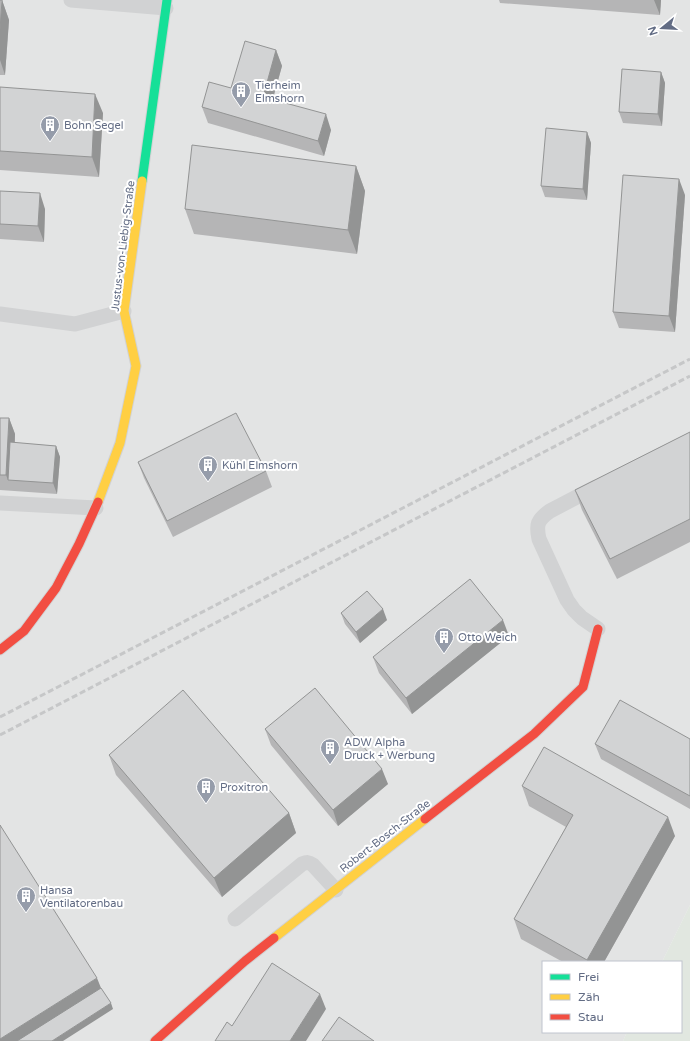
<svg xmlns="http://www.w3.org/2000/svg" width="690" height="1041" viewBox="0 0 690 1041" font-family="'Varela Round',sans-serif">
  <style>
    .built { fill: #e3e4e4 }
    .green { fill: #e1e7e0 }
    .lines { fill: none; stroke-linecap: round; stroke-linejoin: round }
    .fast-casing { stroke: #d1d2d3; stroke-width: 11 }
    .slow-casing { stroke: #d1d2d3; stroke-width: 11 }
    .jam-casing { stroke: #d1d2d3; stroke-width: 11 }
    .lane { stroke: #d1d2d3; stroke-width: 15 }
    .fast { stroke: #16e098; stroke-width: 9 }
    .slow { stroke: #ffcf43; stroke-width: 9 }
    .jam { stroke: #f24e42; stroke-width: 9 }
    .rail { stroke: #c6c7c8; stroke-width: 3; stroke-dasharray: 6 3; stroke-linecap: butt }
    .wall { fill: #b5b5b6 }
    .shaded-wall { fill: #939494 }
    .building { fill: #d2d3d4; stroke: #939494 }
    .labels { text-anchor: middle; dominant-baseline: central; stroke-width: 4; stroke-linejoin: round; paint-order: stroke }
    .poi-label { font-size: 11px; fill: #626c84; stroke: #fff; text-anchor: start }
    .street-label { font-size: 11px; fill: #626c84; stroke: #fff }
  </style>
  <rect width="100%" height="100%" fill="#f3f4f2"/>
  <path class="built" d="M 0,0 L 690,0 L 690,905 L 662,962 L 543,962 L 543,1032 L 627,1032 L 623,1041 L 0,1041 Z"/>
  <path class="green" d="M 690,905 L 690,1041 L 623,1041 L 627,1032 L 681,1032 L 681,962 L 662,962 Z"/>
  <g class="lines">
    <defs>
      <path id="fast" d="M 142,181 L 167,0"/>
      <g id="slow">
        <path d="M 98,502 L 120,443 L 136,366 L 124,311 L 142,181"/>
        <path d="M 274,938 L 425,819"/>
      </g>
      <g id="jam">
        <path d="M 0,650 L 24,631 L 56,588 L 79,544 L 98,502"/>
        <path d="M 425,819 L 534,734 L 583,687 L 598,629"/>
        <path d="M 155,1041 L 245,961 L 274,938"/>
      </g>
    </defs>
    <use href="#fast" class="fast-casing"/>
    <use href="#slow" class="slow-casing"/>
    <use href="#jam" class="jam-casing"/>
    <g class="lane">
      <path d="M 71,0 L 166,8"/>
      <path d="M 0,314 L 75,324 L 124,311"/>
      <path d="M 596,487 L 550,511 C 537,520 536,525 539,539 L 567,600 L 574,610 L 582,618 L 598,629"/>
      <path d="M 0,503 L 96,508"/>
      <path d="M 235,919 L 302,864 C 307,862 309,862 313,865 L 336,890"/>
    </g>
    <use href="#fast" class="fast"/>
    <use href="#slow" class="slow"/>
    <use href="#jam" class="jam"/>
    <g class="rail">
      <path d="M 0,717 L 690,359"/>
      <path d="M 0,735 L 690,376"/>
    </g>
  </g>
  <g class="wall">
    <path d="M 0,0 L 2,0 L 9,20 L 5,75 L 0,75 Z"/>
    <path d="M 499,0 L 661,0 L 660,15 L 500,3 Z"/>
    <path d="M 276,50 L 282,66 L 273,99 L 331,130 L 324,156 L 208,123 L 202,107 L 231,88 Z"/>
    <path d="M 661,72 L 665,83 L 662,126 L 623,123 L 619,112 Z"/>
    <path d="M 0,87 L 103,113 L 99,177 L 0,170 Z"/>
    <path d="M 587,132 L 591,143 L 587,200 L 545,197 L 541,186 Z"/>
    <path d="M 356,166 L 365,191 L 357,254 L 194,234 L 185,209 Z"/>
    <path d="M 0,191 L 45,209 L 44,242 L 0,239 Z"/>
    <path d="M 685,195 L 675,332 L 619,328 L 613,312 Z"/>
    <path d="M 0,418 L 9,418 L 15,434 L 15,443 L 56,446 L 60,457 L 57,494 L 0,490 Z"/>
    <path d="M 690,432 L 690,542 L 617,579 L 582,510 L 575,490 Z"/>
    <path d="M 138,462 L 266,471 L 272,487 L 173,537 L 144,478 Z"/>
    <path d="M 341,613 L 387,620 L 360,643 L 345,624 Z"/>
    <path d="M 509,636 L 412,714 L 379,673 L 373,657 Z"/>
    <path d="M 265,729 L 388,784 L 338,826 L 271,745 Z"/>
    <path d="M 690,739 L 690,809 L 601,759 L 595,744 Z"/>
    <path d="M 109,755 L 289,813 L 296,833 L 222,897 L 116,775 Z"/>
    <path d="M 522,786 L 675,836 L 604,962 L 563,962 L 521,939 L 514,919 L 566,827 L 529,806 Z"/>
  </g>
  <g class="shaded-wall">
    <path d="M 2,0 L 9,20 L 5,75 L 0,60 L 0,30 Z"/>
    <path d="M 654,0 L 661,0 L 660,15 Z"/>
    <path d="M 276,50 L 282,66 L 269,112 L 263,97 Z"/>
    <path d="M 661,72 L 665,83 L 662,126 L 658,114 Z"/>
    <path d="M 95,94 L 103,113 L 99,177 L 92,157 Z"/>
    <path d="M 326,114 L 331,130 L 324,156 L 318,141 Z"/>
    <path d="M 587,132 L 591,143 L 587,200 L 583,189 Z"/>
    <path d="M 356,166 L 365,191 L 357,254 L 348,230 Z"/>
    <path d="M 679,179 L 685,195 L 675,332 L 669,316 Z"/>
    <path d="M 40,193 L 45,209 L 44,242 L 38,226 Z"/>
    <path d="M 9,418 L 15,434 L 13,480 L 8,480 L 6,475 Z"/>
    <path d="M 56,446 L 60,457 L 57,494 L 53,483 Z"/>
    <path d="M 383,609 L 387,620 L 360,643 L 356,632 Z"/>
    <path d="M 503,620 L 509,636 L 412,714 L 406,698 Z"/>
    <path d="M 382,769 L 388,784 L 338,826 L 333,810 Z"/>
    <path d="M 289,813 L 296,833 L 222,897 L 214,878 Z"/>
    <path d="M 668,817 L 675,836 L 604,962 L 587,962 L 587,960 Z"/>
    <path d="M 97,978 L 103,993 L 28,1041 L 0,1041 L 0,1039 Z"/>
    <path d="M 320,994 L 326,1009 L 306,1041 L 290,1041 Z"/>
    <path d="M 111,1003 L 113,1009 L 63,1041 L 52,1041 Z"/>
  </g>
  <g class="building">
    <path d="M 0,0 L 2,0 L 0,30 Z"/>
    <path d="M 245,41 L 276,50 L 263,97 L 326,114 L 318,141 L 202,107 L 209,82 L 231,88 Z"/>
    <path d="M 622,69 L 661,72 L 658,114 L 619,112 Z"/>
    <path d="M 0,87 L 95,94 L 92,157 L 0,151 Z"/>
    <path d="M 546,128 L 587,132 L 583,189 L 541,186 Z"/>
    <path d="M 192,145 L 356,166 L 348,230 L 185,209 Z"/>
    <path d="M 623,175 L 679,179 L 669,316 L 613,312 Z"/>
    <path d="M 0,191 L 40,193 L 38,226 L 0,224 Z"/>
    <path d="M 236,413 L 266,471 L 167,521 L 138,462 Z"/>
    <path d="M 0,418 L 9,418 L 6,475 L 0,475 Z"/>
    <path d="M 690,432 L 690,519 L 610,559 L 575,490 Z"/>
    <path d="M 10,442 L 56,446 L 53,483 L 8,480 Z"/>
    <path d="M 470,579 L 503,620 L 406,698 L 373,657 Z"/>
    <path d="M 367,591 L 383,609 L 356,632 L 341,613 Z"/>
    <path d="M 315,688 L 382,769 L 333,810 L 265,729 Z"/>
    <path d="M 183,690 L 289,813 L 214,878 L 109,755 Z"/>
    <path d="M 620,700 L 690,739 L 690,796 L 595,744 Z"/>
    <path d="M 544,747 L 668,817 L 587,960 L 514,919 L 573,815 L 522,786 Z"/>
    <path d="M 0,825 L 97,978 L 0,1039 Z"/>
    <path d="M 272,963 L 320,994 L 290,1041 L 215,1041 L 227,1022 L 232,1026 Z"/>
    <path d="M 101,988 L 111,1003 L 52,1041 L 17,1041 Z"/>
    <path d="M 339,1017 L 374,1041 L 322,1041 Z"/>
  </g>
  <defs>
    <symbol id="building-pin" viewBox="-11 -11 22 30"><path d="M0 17L-7.5 6A9.5 9.5 0 1 1 7.5 6Z" fill="#959caa" stroke="#fff"/><path d="M-4-6H4V6H1V3H-1V6H-4ZM-2.5-4.3h1.7v1.8h-1.7ZM.8-4.3h1.7v1.8H.8ZM-2.5-1h1.7V.8h-1.7ZM.8-1h1.7V.8H.8Z" fill="#fff"/></symbol>
  </defs>
  <g fill-rule="evenodd">
    <use href="#building-pin" x="230" y="80" width="22" height="30"/>
    <use href="#building-pin" x="39" y="114" width="22" height="30"/>
    <use href="#building-pin" x="197" y="454" width="22" height="30"/>
    <use href="#building-pin" x="433" y="626" width="22" height="30"/>
    <use href="#building-pin" x="319" y="737" width="22" height="30"/>
    <use href="#building-pin" x="195" y="776" width="22" height="30"/>
    <use href="#building-pin" x="15" y="885" width="22" height="30"/>
  </g>
  <g class="labels">
    <g class="poi-label">
      <text x="255" y="85">Tierheim<tspan x="255" dy="13">Elmshorn</tspan></text>
      <text x="64" y="125">Bohn Segel</text>
      <text x="222" y="465">Kühl Elmshorn</text>
      <text x="458" y="637">Otto Weich</text>
      <text x="344" y="742">ADW Alpha<tspan x="344" dy="13">Druck + Werbung</tspan></text>
      <text x="220" y="787">Proxitron</text>
      <text x="40" y="890">Hansa<tspan x="40" dy="13">Ventilatorenbau</tspan></text>
    </g>
    <g class="street-label">
      <text transform="translate(123 246) rotate(-83)">Justus-von-Liebig-Straße</text>
      <text transform="translate(385 836) rotate(-38)">Robert-Bosch-Straße</text>
    </g>
  </g>
  <rect x="542" y="961" width="140" height="72" fill="#ffffff" stroke="#c0c4ce"/>
  <rect x="550" y="974" width="20" height="6" fill="#16e098" stroke="#c0c4ce"/>
  <text x="578" y="981" font-size="12" fill="#626c84">Frei</text>
  <rect x="550" y="994" width="20" height="6" fill="#ffcf43" stroke="#c0c4ce"/>
  <text x="578" y="1001" font-size="12" fill="#626c84">Zäh</text>
  <rect x="550" y="1014" width="20" height="6" fill="#f24e42" stroke="#c0c4ce"/>
  <text x="578" y="1021" font-size="12" fill="#626c84">Stau</text>
  <g transform="translate(662 28) rotate(252)" stroke="#ffffff" stroke-width="3" paint-order="stroke">
  <path d="M0-3L7 15L0 10L-7 15Z" fill="#626c84"/>
  <text y="-6" font-size="11" font-weight="bold" text-anchor="middle" fill="#626c84">N</text>
  </g>
</svg>
